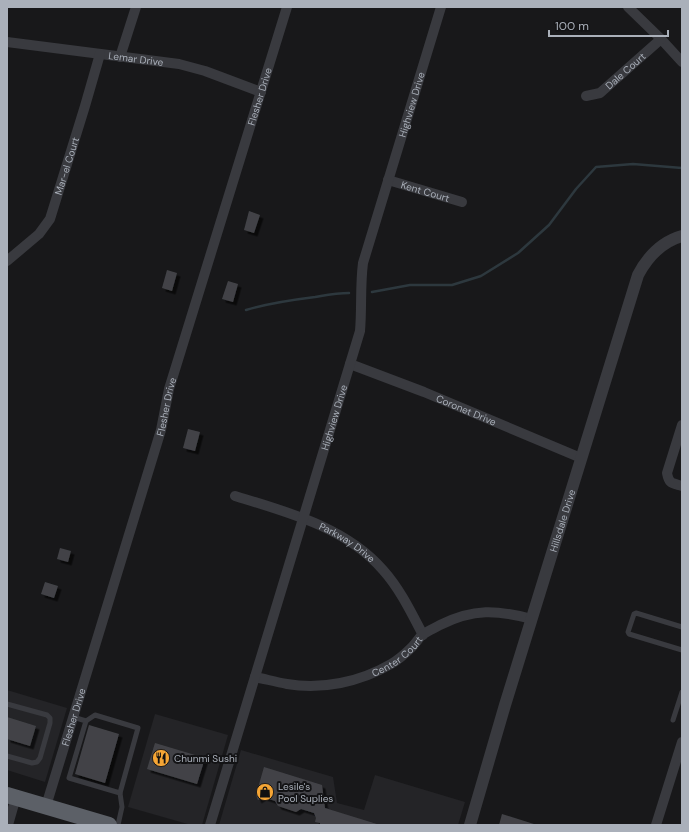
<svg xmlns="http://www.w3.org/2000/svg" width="689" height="832" viewBox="0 0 689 832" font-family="'DM Sans',sans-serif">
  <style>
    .built { fill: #242427 }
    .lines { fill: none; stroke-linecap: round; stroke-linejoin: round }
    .stream { stroke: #2d383e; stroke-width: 2.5 }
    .building { fill: #424347; filter: url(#shadow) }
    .service { stroke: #393a3f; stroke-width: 5 }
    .minor { stroke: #393a3f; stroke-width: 10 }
    .tertiary { stroke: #393a3f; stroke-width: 12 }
    .trunk { stroke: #5c6067; stroke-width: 16 }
    .labels { text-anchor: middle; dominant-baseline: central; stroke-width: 4; stroke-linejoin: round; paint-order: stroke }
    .street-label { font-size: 10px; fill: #aab0ba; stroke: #131315 }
    .poi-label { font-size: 10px; fill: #aab0ba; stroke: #131315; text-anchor: start }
  </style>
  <defs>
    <filter id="shadow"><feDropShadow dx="3.5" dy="3.5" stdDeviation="0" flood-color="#0009"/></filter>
  </defs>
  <rect width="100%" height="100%" fill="#18181a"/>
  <g class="built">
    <path d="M 7,690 L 67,708 L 45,782 L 7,770 Z"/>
    <path d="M 155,714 L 228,735 L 202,825 L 191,825 L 128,807 Z"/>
    <path d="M 241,750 L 333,777 L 337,803 L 364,810 L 375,775 L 465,802 L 458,825 L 219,825 Z"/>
  </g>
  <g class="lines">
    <g class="stream">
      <path d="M 372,292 L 410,285 L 452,285 L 481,276 L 518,253 L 549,225 L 576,189 L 596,167 L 633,164 L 682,168"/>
      <path d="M 246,310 C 269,303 291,300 315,297 C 327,295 337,293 349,293"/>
    </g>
  </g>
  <g class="building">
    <path d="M 249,211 L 260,215 L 254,233 L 244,230 Z"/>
    <path d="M 167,270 L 177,273 L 172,291 L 162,288 Z"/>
    <path d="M 228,281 L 238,284 L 233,302 L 222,299 Z"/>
    <path d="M 188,429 L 200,432 L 195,451 L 183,448 Z"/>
    <path d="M 60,548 L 71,551 L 68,562 L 57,559 Z"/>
    <path d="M 45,582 L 58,586 L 54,598 L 41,594 Z"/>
    <path d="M 7,717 L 36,726 L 30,746 L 7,739 Z"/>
    <path d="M 89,725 L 119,734 L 105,783 L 75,774 Z"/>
    <path d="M 155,743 L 205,758 L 197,784 L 147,769 Z"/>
    <path d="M 264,767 L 322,785 L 325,808 L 380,825 L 320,825 L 320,823 L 315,822 L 316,818 L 314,813 L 301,809 L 296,812 L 278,806 L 275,801 L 263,797 L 258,800 L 256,795 Z"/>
    <path d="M 502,814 L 537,825 L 499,825 Z"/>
  </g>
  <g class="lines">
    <g class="service">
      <path d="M 682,627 L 636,613 L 634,614 L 628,632 L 629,634 L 682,650"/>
      <path d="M 7,704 L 47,715 L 50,718 L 50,723 L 40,758 L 37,762 L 32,763 L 7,756"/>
      <path d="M 73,717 L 86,721 L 69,778 L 120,793 L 122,807 L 118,825"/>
      <path d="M 673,720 L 682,692"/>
      <path d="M 86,721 L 95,715 L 138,728 L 120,793"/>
    </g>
    <g class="minor">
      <path d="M 628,7 L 661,39 L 682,62"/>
      <path id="s1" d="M 7,42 L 179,64 L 205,71 L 261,92"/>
      <path d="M 120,57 L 136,7"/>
      <path id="s2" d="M 586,96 L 600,93 L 661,39"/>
      <path id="s3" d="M 388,180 L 462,202"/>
      <path id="s4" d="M 7,261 L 39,234 L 50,219 L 85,106 L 100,54"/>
      <path id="s5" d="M 350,364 L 424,392 L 581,458"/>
      <path d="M 682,425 L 667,473 C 669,484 672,483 682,486"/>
      <path id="s6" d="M 235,496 C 287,512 346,527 383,570 C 400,589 411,612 423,635"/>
      <path id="s7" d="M 255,677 C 265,679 276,682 287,684 C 322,690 360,682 391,664 C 398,660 406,653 412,647 C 416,643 418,639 422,635 C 427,631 435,628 440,625 C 474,608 497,610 532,619"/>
      <path id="s8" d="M 46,806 L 161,430 L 169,389 L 287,7"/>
      <path d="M 8,825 L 16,797"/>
      <path id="s9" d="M 210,825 L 360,331 C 362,308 360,286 363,263 L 441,7"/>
      <path d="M 656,825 L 682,742"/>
    </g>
    <path class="tertiary" id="s10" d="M 470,825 L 505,705 L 638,275 C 648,256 661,242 682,236"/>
    <path class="trunk" d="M 7,795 L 109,825"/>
  </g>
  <defs>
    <symbol id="restaurant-disc" viewBox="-11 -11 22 22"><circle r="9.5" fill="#f5a535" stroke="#131315"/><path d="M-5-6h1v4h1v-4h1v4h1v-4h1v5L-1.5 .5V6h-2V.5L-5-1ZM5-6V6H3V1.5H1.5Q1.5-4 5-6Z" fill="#111"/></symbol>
    <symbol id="shop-disc" viewBox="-11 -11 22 22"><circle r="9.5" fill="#f5a535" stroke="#131315"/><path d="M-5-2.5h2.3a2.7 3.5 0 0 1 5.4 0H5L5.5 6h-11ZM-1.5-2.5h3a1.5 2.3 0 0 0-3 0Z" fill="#111"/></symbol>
  </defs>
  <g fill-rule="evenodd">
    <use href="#restaurant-disc" x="151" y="748" width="20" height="20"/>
    <use href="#shop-disc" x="255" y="782" width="20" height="20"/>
  </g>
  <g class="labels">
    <g class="street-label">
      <text stroke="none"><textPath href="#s1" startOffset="130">Lemar Drive</textPath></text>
      <text stroke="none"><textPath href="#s2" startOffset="48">Dale Court</textPath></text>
      <text stroke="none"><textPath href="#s8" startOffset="741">Flesher Drive</textPath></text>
      <text stroke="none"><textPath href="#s9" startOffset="750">Highview Drive</textPath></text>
      <text stroke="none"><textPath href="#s4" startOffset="116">Mar-el Court</textPath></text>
      <text stroke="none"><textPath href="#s3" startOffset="39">Kent Court</textPath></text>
      <text stroke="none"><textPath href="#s8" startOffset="417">Flesher Drive</textPath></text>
      <text stroke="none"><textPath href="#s5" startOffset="125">Coronet Drive</textPath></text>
      <text stroke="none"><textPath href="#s9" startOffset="426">Highview Drive</textPath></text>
      <text stroke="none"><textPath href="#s10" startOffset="318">Hillsdale Drive</textPath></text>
      <text stroke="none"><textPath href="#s6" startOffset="122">Parkway Drive</textPath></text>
      <text stroke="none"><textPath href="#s7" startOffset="150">Center Court</textPath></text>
      <text stroke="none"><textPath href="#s8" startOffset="93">Flesher Drive</textPath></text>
    </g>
    <g class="poi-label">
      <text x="174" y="758">Chunmi Sushi</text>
      <text x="278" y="786">Lesile's<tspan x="278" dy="12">Pool Suplies</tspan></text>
    </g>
  </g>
  <rect width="689" height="832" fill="none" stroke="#aab0ba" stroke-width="16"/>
  <path d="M549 30v6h119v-6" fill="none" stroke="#aab0ba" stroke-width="2"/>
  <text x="555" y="30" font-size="12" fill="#aab0ba" stroke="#131315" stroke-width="3" paint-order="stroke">100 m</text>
</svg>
